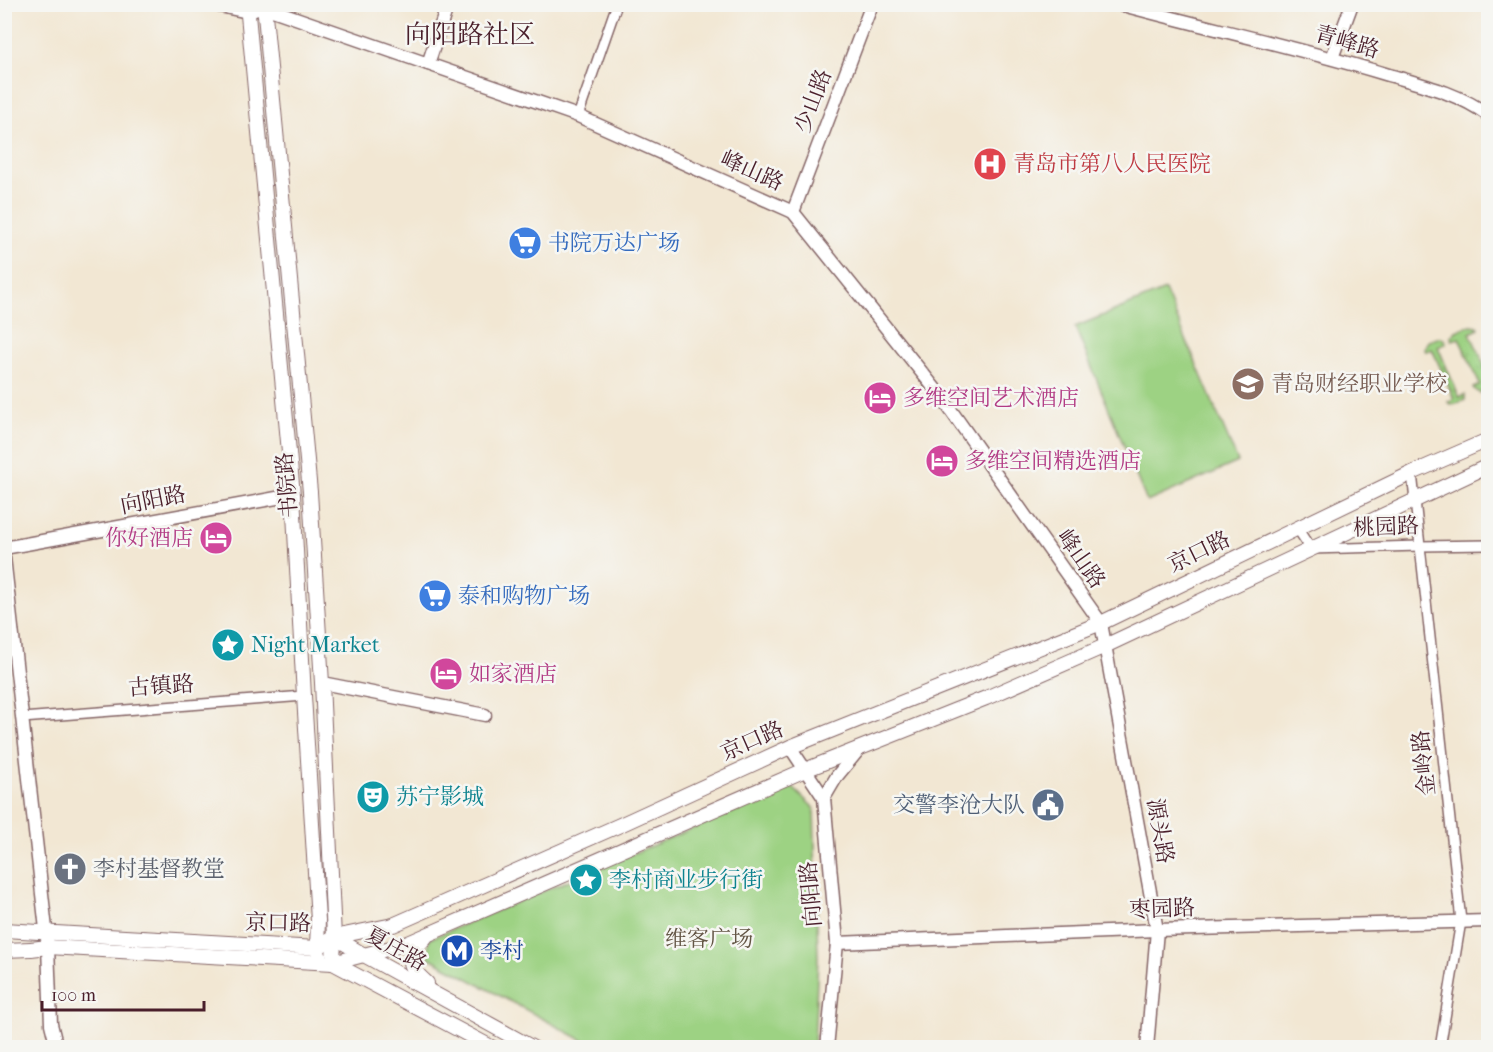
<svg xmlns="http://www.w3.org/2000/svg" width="1493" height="1052" viewBox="0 0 1493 1052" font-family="'IM FELL French Canon','Noto Serif SC',serif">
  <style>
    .grass { fill: url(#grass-tufts); stroke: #747857; stroke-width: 1.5 }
    .green { fill: #9dd283; stroke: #747857; stroke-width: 1.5 }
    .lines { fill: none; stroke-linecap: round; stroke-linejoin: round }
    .minor-casing { stroke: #856566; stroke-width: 12 }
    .tertiary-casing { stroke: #856566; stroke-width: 15 }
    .secondary-casing { stroke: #856566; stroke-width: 16 }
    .minor { stroke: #fff; stroke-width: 9 }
    .tertiary { stroke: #fff; stroke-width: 12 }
    .secondary { stroke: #fff; stroke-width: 14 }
    .secondary-bridge-casing { stroke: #856566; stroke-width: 16; stroke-linecap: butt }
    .secondary-bridge { stroke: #fff; stroke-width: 14 }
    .labels { text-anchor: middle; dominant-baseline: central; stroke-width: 5; stroke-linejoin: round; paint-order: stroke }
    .street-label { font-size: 22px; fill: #4a1f2b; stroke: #f6f6f2 }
    .health-label { font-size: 22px; fill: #be3a42; stroke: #f6f6f2; text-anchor: start }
    .shop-label { font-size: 22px; fill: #366cbe; stroke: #f6f6f2; text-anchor: start }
    .education-label { font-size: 22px; fill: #785e54; stroke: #f6f6f2; text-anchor: start }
    .hotel-label { font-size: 22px; fill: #b23c85; stroke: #f6f6f2; text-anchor: start }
    .culture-label { font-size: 22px; fill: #0d838f; stroke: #f6f6f2; text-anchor: start }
    .service-label { font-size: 22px; fill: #4e5e75; stroke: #f6f6f2; text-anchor: end }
    .worship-label { font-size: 22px; fill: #5b616d; stroke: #f6f6f2; text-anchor: start }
    .park-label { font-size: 22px; fill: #635545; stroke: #f6f6f2 }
    .transit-label { font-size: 22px; fill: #164399; stroke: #f6f6f2; text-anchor: start }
    .quarter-label { font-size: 26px; fill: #4a1f2b; stroke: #f6f6f2 }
  </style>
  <defs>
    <pattern id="grass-tufts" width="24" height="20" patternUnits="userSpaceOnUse" patternTransform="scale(1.5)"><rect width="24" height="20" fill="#9dd283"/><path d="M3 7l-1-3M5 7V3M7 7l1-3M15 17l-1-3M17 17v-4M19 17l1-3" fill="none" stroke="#89b471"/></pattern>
  </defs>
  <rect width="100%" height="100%" fill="#f6f6f2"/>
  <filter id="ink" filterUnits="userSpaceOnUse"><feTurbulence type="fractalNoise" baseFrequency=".0167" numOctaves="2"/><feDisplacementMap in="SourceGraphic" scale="12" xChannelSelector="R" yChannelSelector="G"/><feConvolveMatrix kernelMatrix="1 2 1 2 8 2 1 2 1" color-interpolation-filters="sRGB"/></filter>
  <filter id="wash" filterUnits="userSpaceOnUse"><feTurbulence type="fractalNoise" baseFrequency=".008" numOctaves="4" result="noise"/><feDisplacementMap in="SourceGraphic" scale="24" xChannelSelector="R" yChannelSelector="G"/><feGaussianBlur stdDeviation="1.35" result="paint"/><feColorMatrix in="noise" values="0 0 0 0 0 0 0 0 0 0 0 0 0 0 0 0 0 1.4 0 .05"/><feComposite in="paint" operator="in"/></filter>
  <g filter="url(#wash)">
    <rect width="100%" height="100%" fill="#f2e7d3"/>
    <g class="grass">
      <path d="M 1471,325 L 1477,326 L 1479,329 L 1470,333 L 1488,373 L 1488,391 C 1482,394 1478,394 1473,388 L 1480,385 L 1459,338 L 1452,340 L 1451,337 L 1456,331 Z"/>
      <path d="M 1440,337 L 1444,339 L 1446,343 L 1438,347 L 1459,397 L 1465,395 L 1465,400 L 1456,404 L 1450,404 L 1448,402 L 1454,399 L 1432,349 L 1426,351 L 1424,348 L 1429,341 Z"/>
    </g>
    <g class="green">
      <path d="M 1165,290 L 1238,462 L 1147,502 L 1075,327 Z"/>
      <path d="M 792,787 L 814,808 L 818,957 L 814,1047 L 595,1047 L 428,957 L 429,939 Z"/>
    </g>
  </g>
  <g filter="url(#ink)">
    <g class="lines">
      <defs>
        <g id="minor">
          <path d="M 578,116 L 617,4"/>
          <path d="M 1412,473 L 1461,921 L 1440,1048"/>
          <path d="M 1297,528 L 1311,549 L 1420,546 L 1488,545"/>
          <path d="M 22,718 L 304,696"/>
        </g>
        <g id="tertiary">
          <path d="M 210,4 L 248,12 L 264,7 L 578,116 L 793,212 L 940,395 L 1101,623 L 1157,930 L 1147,1048"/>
          <path d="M 1119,4 C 1207,28 1296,47 1382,73 C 1419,84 1457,92 1488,115"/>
          <path d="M 1332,58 L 1352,4"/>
          <path d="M 428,64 L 448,4"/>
          <path d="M 793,212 L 872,4"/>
          <path d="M 4,548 L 293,495"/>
          <path d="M 4,557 L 48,947 L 51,1024 L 57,1048"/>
          <path d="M 322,683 L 485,715"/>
          <path d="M 790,747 L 824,798 L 837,943 L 827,1048"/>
          <path d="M 824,798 L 837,776 L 860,748"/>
          <path d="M 837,943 L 1157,930 L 1488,921"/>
        </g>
        <g id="secondary">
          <path d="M 247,4 L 293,495 L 304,696 L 318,920 L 317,948 L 321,962"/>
          <path d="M 264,4 L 310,492 L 322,683 L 334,937 L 333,963"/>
          <path d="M 4,930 L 317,948 L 334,937 L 393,925 L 620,825 L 790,747 L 1101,623 L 1412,473 L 1488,440"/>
          <path d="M 334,937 L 364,955 L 533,1048"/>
          <path d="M 425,938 C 405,958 407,966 427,983"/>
          <path d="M 31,949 L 48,947 L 333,963 L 493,1048"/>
          <path d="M 333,963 L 406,944 L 805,770 L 986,698 L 1105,646 L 1488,466"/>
        </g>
      </defs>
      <use href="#minor" class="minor-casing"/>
      <use href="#tertiary" class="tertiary-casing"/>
      <use href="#secondary" class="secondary-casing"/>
      <use href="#minor" class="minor"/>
      <use href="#tertiary" class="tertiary"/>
      <use href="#secondary" class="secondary"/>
      <defs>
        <path id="secondary-bridge" d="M 4,950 L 31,949"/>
      </defs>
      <use href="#secondary-bridge" class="secondary-bridge-casing"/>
      <use href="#secondary-bridge" class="secondary-bridge"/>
    </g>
  </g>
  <defs>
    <symbol id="hospital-disc" viewBox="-11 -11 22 22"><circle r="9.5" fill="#e0444e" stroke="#f6f6f2"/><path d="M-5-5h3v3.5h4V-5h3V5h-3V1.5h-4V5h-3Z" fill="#fff"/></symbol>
    <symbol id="supermarket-disc" viewBox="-11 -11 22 22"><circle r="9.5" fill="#3f7fe0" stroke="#f6f6f2"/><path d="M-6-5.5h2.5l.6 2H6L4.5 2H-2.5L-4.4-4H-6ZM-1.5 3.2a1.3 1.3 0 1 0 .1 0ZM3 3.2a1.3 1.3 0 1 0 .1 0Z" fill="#fff"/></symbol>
    <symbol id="school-disc" viewBox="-11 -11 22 22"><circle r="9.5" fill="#8d6e63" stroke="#f6f6f2"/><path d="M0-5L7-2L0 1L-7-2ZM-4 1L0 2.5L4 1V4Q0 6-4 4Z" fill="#fff"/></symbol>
    <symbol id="hotel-disc" viewBox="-11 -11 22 22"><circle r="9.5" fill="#d1479c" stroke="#f6f6f2"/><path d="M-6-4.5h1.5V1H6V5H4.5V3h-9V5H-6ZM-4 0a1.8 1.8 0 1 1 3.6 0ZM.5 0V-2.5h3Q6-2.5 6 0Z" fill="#fff"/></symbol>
    <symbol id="sight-disc" viewBox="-11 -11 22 22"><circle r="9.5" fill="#0f9aa8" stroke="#f6f6f2"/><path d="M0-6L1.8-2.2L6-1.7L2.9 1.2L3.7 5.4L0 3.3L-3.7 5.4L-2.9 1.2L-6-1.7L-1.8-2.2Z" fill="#fff"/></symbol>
    <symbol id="theatre-disc" viewBox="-11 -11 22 22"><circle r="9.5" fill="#0f9aa8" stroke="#f6f6f2"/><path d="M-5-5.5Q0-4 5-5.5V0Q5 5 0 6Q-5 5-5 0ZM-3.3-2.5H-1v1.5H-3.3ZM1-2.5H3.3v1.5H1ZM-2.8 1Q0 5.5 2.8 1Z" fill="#fff"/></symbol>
    <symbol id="civic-disc" viewBox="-11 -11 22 22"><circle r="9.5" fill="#5c6f8a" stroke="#f6f6f2"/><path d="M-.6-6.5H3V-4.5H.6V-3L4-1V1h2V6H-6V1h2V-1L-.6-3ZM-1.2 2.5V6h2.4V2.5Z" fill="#fff"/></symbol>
    <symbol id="church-disc" viewBox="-11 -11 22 22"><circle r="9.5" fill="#6b7280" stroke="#f6f6f2"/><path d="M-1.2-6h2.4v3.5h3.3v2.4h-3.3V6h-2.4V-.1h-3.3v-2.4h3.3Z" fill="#fff"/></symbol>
    <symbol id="metro-disc" viewBox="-11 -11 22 22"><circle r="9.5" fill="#1a4fb4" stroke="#f6f6f2"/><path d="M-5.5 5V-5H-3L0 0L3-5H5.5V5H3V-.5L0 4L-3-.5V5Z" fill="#fff"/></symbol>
  </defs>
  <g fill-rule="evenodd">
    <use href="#hospital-disc" x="971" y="145" width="38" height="38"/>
    <use href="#supermarket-disc" x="506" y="224" width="38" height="38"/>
    <use href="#school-disc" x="1229" y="365" width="38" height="38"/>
    <use href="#hotel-disc" x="861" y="379" width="38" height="38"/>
    <use href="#hotel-disc" x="923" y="442" width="38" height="38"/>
    <use href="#hotel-disc" x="197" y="519" width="38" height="38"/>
    <use href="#supermarket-disc" x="416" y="577" width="38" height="38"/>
    <use href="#sight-disc" x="209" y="626" width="38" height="38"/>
    <use href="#hotel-disc" x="427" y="655" width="38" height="38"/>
    <use href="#theatre-disc" x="354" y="778" width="38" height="38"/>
    <use href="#civic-disc" x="1029" y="786" width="38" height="38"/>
    <use href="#church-disc" x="51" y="850" width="38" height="38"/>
    <use href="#sight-disc" x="567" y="861" width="38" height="38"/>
    <use href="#metro-disc" x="438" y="932" width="38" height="38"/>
  </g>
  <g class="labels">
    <g class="street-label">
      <text transform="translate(1347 42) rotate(16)">青峰路</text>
      <text transform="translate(813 101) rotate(-69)">少山路</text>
      <text transform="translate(752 171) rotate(24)">峰山路</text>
      <text transform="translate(287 485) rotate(-95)">书院路</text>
      <text transform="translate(153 500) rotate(-11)">向阳路</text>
      <text transform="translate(1386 527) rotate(-2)">桃园路</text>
      <text transform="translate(1199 552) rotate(-26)">京口路</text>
      <text transform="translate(1081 559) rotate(55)">峰山路</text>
      <text transform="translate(161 686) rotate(-4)">古镇路</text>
      <text transform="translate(752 741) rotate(-24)">京口路</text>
      <text transform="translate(1424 763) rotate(-96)">金岭路</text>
      <text transform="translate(1160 831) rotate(80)">源头路</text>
      <text transform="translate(811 894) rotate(-95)">向阳路</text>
      <text transform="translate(1162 909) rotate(-2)">枣园路</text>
      <text transform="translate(278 923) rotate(1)">京口路</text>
      <text transform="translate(396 949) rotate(29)">夏庄路</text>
    </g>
    <g class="health-label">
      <text x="1013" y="164">青岛市第八人民医院</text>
    </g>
    <g class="shop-label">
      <text x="548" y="243">书院万达广场</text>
      <text x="458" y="596">泰和购物广场</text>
    </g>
    <g class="education-label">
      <text x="1271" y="384">青岛财经职业学校</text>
    </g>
    <g class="hotel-label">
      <text x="903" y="398">多维空间艺术酒店</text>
      <text x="965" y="461">多维空间精选酒店</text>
      <text x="193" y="538" text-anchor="end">你好酒店</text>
      <text x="469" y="674">如家酒店</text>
    </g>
    <g class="culture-label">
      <text x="251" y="645">Night Market</text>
      <text x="396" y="797">苏宁影城</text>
      <text x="609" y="880">李村商业步行街</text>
    </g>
    <g class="service-label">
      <text x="1025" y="805">交警李沧大队</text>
    </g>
    <g class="worship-label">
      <text x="93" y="869">李村基督教堂</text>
    </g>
    <g class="park-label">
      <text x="709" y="939">维客广场</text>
    </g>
    <g class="transit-label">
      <text x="480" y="951">李村</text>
    </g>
    <g class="quarter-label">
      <text x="470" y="34">向阳路社区</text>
    </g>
  </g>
  <rect width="1493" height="1052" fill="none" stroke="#f6f6f2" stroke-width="24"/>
  <path d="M42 1001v9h162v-9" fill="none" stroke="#4a1f2b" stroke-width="3"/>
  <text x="51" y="1001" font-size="18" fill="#4a1f2b" stroke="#f6f6f2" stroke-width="4.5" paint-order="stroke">100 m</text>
</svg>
